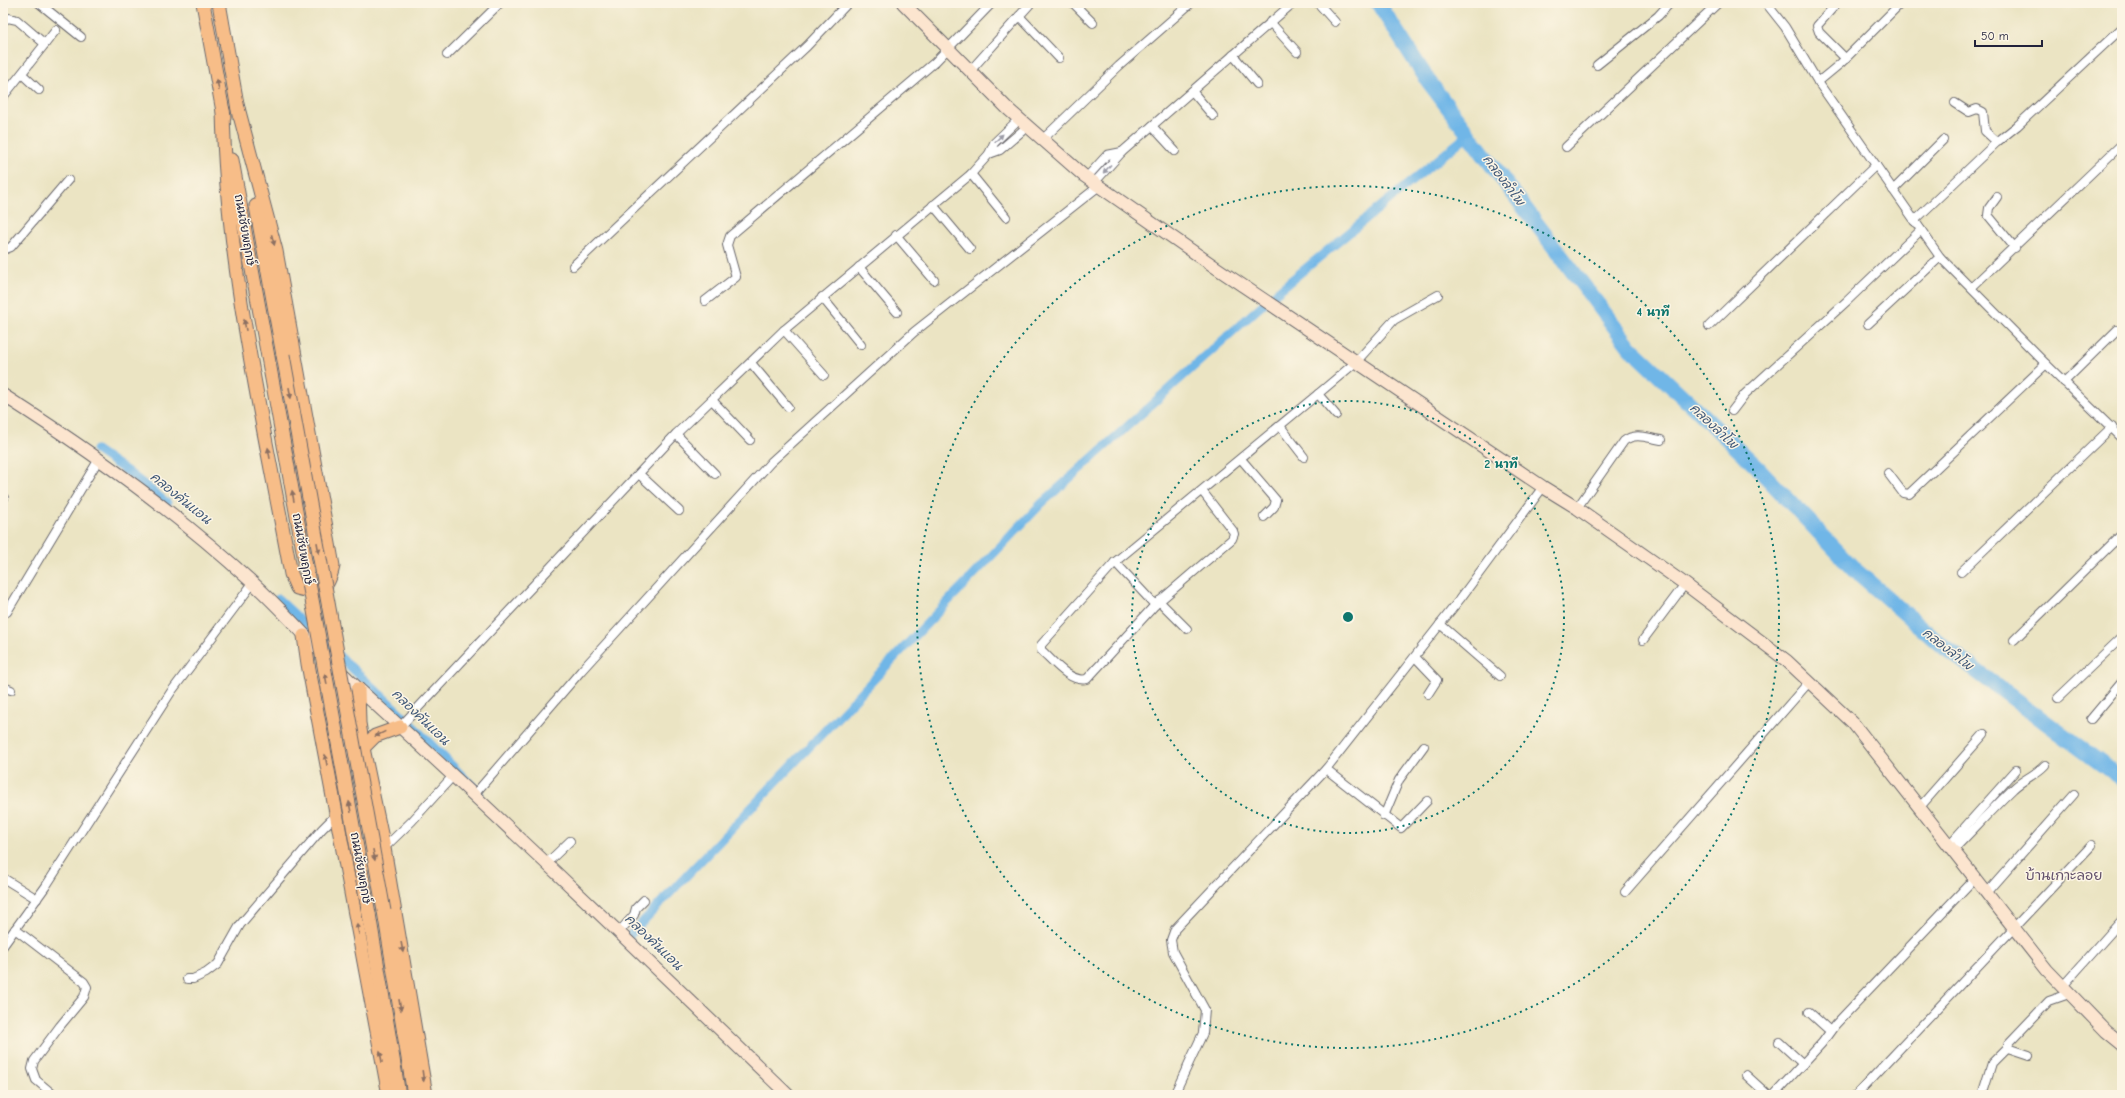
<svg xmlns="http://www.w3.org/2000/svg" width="2125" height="1098" viewBox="0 0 2125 1098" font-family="'Comic Neue','Playpen Sans Thai',sans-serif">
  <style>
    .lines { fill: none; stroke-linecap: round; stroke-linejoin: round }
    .canal { stroke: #70b6e7; stroke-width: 9 }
    .river { stroke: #70b6e7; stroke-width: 16 }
    .street-casing { stroke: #68666b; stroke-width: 10 }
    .secondary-casing { stroke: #68666b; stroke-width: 14 }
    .primary-casing { stroke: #68666b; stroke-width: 15 }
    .street { stroke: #fff; stroke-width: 8 }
    .secondary { stroke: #fce5cf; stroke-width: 12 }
    .primary { stroke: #f7bd88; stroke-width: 13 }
    .primary-bridge-casing { stroke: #68666b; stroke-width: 15; stroke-linecap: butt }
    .primary-bridge { stroke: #f7bd88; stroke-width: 13 }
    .oneway { fill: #8c7062 }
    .oneway2 { fill: #9c9ca7 }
    .ring { fill: none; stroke: #0f766e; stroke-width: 2; stroke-dasharray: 2 4 }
    .labels { text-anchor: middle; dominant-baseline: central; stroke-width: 3; stroke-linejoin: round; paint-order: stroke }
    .street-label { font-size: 12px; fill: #22223b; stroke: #fcf5e5 }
    .water-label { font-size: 13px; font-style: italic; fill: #3d5677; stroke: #fcf5e5 }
    .quarter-label { font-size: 14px; fill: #63516c; stroke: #fcf5e5 }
    .centre { fill: #0f766e; stroke: #fcf5e5; stroke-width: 2 }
    .ring-label { font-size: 12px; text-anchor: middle; font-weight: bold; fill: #0f766e; stroke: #fcf5e5; stroke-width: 3; stroke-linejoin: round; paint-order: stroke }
  </style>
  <rect width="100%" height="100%" fill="#fcf5e5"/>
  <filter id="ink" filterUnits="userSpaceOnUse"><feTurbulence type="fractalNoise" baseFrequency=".025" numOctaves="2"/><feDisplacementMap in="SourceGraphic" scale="8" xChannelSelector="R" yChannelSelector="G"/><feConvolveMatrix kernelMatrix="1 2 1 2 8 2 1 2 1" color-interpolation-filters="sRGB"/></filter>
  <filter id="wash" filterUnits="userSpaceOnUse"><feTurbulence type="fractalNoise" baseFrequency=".012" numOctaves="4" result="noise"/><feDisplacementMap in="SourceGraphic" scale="16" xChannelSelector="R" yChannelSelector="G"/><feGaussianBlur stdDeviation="0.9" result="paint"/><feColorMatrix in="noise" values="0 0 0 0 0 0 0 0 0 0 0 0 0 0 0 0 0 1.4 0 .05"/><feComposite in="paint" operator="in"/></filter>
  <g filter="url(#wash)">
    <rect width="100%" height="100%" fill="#ebe4c3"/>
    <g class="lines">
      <g class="canal">
        <path d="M 96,450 L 128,472 L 167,503"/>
        <path d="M 278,599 L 400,713 L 479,793"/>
        <path d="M 629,936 L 1041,504 L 1271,297 L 1469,134"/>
      </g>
      <path class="river" d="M 1378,3 L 1429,82 L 1630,347 L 1757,467 L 1855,570 L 1940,644 L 2122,779"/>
    </g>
  </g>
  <g filter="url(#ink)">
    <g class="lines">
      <defs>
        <g id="street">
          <path d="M 39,3 L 81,37"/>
          <path d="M 1073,3 L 1093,23"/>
          <path d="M 1318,3 L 1335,22"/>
          <path d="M 1766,3 L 1785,27 L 1818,82 L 1940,257 L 2046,364 L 2122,438"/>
          <path d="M 1837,3 L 1817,26 L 1819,32 L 1846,59"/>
          <path d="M 1019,16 L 1059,58"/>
          <path d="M 3,21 L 8,18 L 17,20 L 45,44"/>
          <path d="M 1270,22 L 1297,52"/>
          <path d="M 447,55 L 500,3"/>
          <path d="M 1233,55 L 1257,84"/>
          <path d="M 1597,65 L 1658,16 L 1670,3"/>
          <path d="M 970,71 L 1031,3"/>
          <path d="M 22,74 L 39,90"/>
          <path d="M 1818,82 L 1841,63 L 1901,3"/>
          <path d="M 1192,91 L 1213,116"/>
          <path d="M 3,97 L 56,30"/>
          <path d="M 1955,103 L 1969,112 L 1977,109 L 1983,112 L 1985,131 L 1997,142"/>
          <path d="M 1019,119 L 994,143 L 989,154 L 1000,150 L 1028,126"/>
          <path d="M 1152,126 L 1175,151"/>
          <path d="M 1042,140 L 1119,66 L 1191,3"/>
          <path d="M 1566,147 L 1718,3"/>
          <path d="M 1122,152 L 1293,3"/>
          <path d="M 971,174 L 1006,217"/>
          <path d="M 1087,177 L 1107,155 L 1122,152 L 1094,183"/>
          <path d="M 1893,190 L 1943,140"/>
          <path d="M 1997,197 L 1989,208 L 1988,215 L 2015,248"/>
          <path d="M 933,205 L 970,249"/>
          <path d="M 1914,221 L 1997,142 L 2017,126 L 2122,28"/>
          <path d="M 896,235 L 934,280"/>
          <path d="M 3,250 L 11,247 L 68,180"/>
          <path d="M 573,266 L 807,46 L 848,3"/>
          <path d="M 859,267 L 897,312"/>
          <path d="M 1972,287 L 2122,144"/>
          <path d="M 822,297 L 861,345"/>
          <path d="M 705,301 L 736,277 L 727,245 L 730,236 L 935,62 L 992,3"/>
          <path d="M 1868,324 L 1940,257"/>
          <path d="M 1709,326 L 1876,165"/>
          <path d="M 784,330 L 824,375"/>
          <path d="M 751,363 L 788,407"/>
          <path d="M 2064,382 L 2117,330"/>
          <path d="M 1318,394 L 1336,415"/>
          <path d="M 712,400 L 750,440"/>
          <path d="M 1732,411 L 1745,394 L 1847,301 L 1921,230"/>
          <path d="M 1280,426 L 1304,457"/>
          <path d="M 676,434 L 715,474"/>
          <path d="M 1241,459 L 1276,500 L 1274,507 L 1264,517"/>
          <path d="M 1888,473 L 1903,493 L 1909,494 L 2046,364"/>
          <path d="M 639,474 L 679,511"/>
          <path d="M 1202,491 L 1233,531 L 1234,534 L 1232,539 L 1155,605 L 1087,679 C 1070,683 1053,661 1041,650 L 1041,645 L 1115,562 L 1318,394 L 1356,362 L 1394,320 L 1438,295"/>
          <path d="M 3,497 L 4,498"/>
          <path d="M 1577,508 L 1624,441 C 1635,432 1648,438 1661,440"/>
          <path d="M 1115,562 L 1155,605"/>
          <path d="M 1961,572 L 2112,427"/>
          <path d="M 1159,601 L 1187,629"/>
          <path d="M 7,612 L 99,459"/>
          <path d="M 1440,624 L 1500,676"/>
          <path d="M 1643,640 L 1685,584"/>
          <path d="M 2014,640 L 2122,534"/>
          <path d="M 1415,657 L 1437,680 L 1428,694"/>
          <path d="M 3,687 L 11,690"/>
          <path d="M 2058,698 L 2122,637"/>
          <path d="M 2091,719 L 2122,682"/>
          <path d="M 400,727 L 676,434 L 784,330 L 971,174 L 989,154"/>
          <path d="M 1326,769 L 1401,828 L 1427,801"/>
          <path d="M 473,796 L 581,671 L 771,462 L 914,332 L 1099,186"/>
          <path d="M 1919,808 L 1984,734"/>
          <path d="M 1384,816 L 1399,780 L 1424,746"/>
          <path d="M 1948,846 L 2016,770"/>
          <path d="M 384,848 L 412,821 L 452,777"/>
          <path d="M 1952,851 C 1973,830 1992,809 2013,789 C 2023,779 2036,775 2045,765"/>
          <path d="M 546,864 L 570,841"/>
          <path d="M 3,878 L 37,899"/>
          <path d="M 1625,892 L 1809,682"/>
          <path d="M 1986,894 L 2074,794"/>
          <path d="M 15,929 L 84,982 L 87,987 L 84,997 L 60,1026 L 34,1061 L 32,1069 L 36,1080 L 54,1095"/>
          <path d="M 618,933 L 634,915 L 636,908 L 644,900"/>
          <path d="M 3,946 L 46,886 L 171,692 L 253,583"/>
          <path d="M 187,979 L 193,979 L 206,973 L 218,964 L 240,925 L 322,829 L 337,814"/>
          <path d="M 2062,987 L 2122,920"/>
          <path d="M 1809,1012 L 1830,1031"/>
          <path d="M 1779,1042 L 1803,1064"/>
          <path d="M 2029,1055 L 2008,1048 L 2008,1044 L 2049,1001 L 2069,994"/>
          <path d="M 1746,1075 L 1768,1095"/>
          <path d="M 1174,1095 L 1203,1033 L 1205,1010 L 1173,952 L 1171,940 L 1175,929 L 1326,769 L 1460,599 L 1543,487"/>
          <path d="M 1774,1095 L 1822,1043 L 1835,1025 L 1974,879"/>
          <path d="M 1856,1095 L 2092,845"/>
          <path d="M 1982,1095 L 1992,1063 L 2008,1047"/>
        </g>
        <g id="secondary">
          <path d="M 903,3 L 1008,109 L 1083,175 L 1218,269 L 1543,487 L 1577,508 L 1685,584 L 1787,661 L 1853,723 L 2047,970 L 2106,1031 L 2122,1044"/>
          <path d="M 3,395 C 91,451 176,512 253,583 C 290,617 323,657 361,691 C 506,823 647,959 788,1095"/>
        </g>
        <g id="primary">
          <path d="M 203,3 L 224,117"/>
          <path d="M 219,3 L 239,115"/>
          <path d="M 223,110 C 226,266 263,420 291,574 L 297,588 C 321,595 328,590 333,566 L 276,251 L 238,108"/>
          <path d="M 232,160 L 268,357"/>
          <path d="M 256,206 L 283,355"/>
          <path d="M 304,636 L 308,664 L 389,1095"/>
          <path d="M 358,689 L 359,723 L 363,748 L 384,848 L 426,1095"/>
          <path d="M 363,748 L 375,736 L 400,727"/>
          <path d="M 384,911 L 414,1095"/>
          <path d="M 369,914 L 399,1095"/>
        </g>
      </defs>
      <use href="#street" class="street-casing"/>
      <use href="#secondary" class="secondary-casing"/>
      <use href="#primary" class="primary-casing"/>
      <use href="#street" class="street"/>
      <use href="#secondary" class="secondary"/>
      <use href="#primary" class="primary"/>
      <defs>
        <g id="primary-bridge">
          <path d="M 283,355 L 384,911"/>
          <path d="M 268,357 L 369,914"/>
        </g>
      </defs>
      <use href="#primary-bridge" class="primary-bridge-casing"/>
      <use href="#primary-bridge" class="primary-bridge"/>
    </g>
    <defs><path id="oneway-solid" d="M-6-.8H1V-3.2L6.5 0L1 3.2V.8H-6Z"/></defs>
    <g class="oneway">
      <use href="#oneway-solid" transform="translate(218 85) rotate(-100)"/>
      <use href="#oneway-solid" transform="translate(273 240) rotate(75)"/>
      <use href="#oneway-solid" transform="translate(245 325) rotate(-100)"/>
      <use href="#oneway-solid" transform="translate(290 393) rotate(80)"/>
      <use href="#oneway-solid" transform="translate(269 453) rotate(-100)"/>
      <use href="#oneway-solid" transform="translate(293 496) rotate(-100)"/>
      <use href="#oneway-solid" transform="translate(318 548) rotate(80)"/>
      <use href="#oneway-solid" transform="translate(326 679) rotate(-100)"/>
      <use href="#oneway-solid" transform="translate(380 734) rotate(154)"/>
      <use href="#oneway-solid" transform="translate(326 760) rotate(-101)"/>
      <use href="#oneway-solid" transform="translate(350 807) rotate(-100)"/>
      <use href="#oneway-solid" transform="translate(374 855) rotate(80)"/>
      <use href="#oneway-solid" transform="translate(358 929) rotate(-100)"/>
      <use href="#oneway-solid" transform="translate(402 947) rotate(80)"/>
      <use href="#oneway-solid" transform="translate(400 1005) rotate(80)"/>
      <use href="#oneway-solid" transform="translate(381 1057) rotate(-101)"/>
      <use href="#oneway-solid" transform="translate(423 1076) rotate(82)"/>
    </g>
    <g class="oneway2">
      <use href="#oneway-solid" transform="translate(999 138) rotate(-44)"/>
      <use href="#oneway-solid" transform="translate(1107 169) rotate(132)"/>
    </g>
  </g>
  <g class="ring">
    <circle cx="1348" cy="617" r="216"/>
    <circle cx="1348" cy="617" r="431"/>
  </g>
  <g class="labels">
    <g class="street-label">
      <text transform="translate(245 230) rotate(80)">ถนนชัยพฤกษ์</text>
      <text transform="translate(303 549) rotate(80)">ถนนชัยพฤกษ์</text>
      <text transform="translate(361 868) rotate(80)">ถนนชัยพฤกษ์</text>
    </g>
    <g class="water-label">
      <text transform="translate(1504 180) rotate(53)">คลองลำโพ</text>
      <text transform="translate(1714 426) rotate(43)">คลองลำโพ</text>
      <text transform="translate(181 498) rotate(39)">คลองคันแอน</text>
      <text transform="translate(1948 649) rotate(38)">คลองลำโพ</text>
      <text transform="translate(421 717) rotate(44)">คลองคันแอน</text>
      <text transform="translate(654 942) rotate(44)">คลองคันแอน</text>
    </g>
    <g class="quarter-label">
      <text x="2064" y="875">บ้านเกาะลอย</text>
    </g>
  </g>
  <circle cx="1348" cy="617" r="6" class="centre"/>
  <g class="ring-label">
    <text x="1653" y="316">4 นาที</text>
    <text x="1501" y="468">2 นาที</text>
  </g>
  <rect width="2125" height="1098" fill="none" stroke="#fcf5e5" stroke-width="16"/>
  <path d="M1975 40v6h67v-6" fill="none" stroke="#22223b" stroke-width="2"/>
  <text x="1981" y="40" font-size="12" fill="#22223b" stroke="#fcf5e5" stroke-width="3" paint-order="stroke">50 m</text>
</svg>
